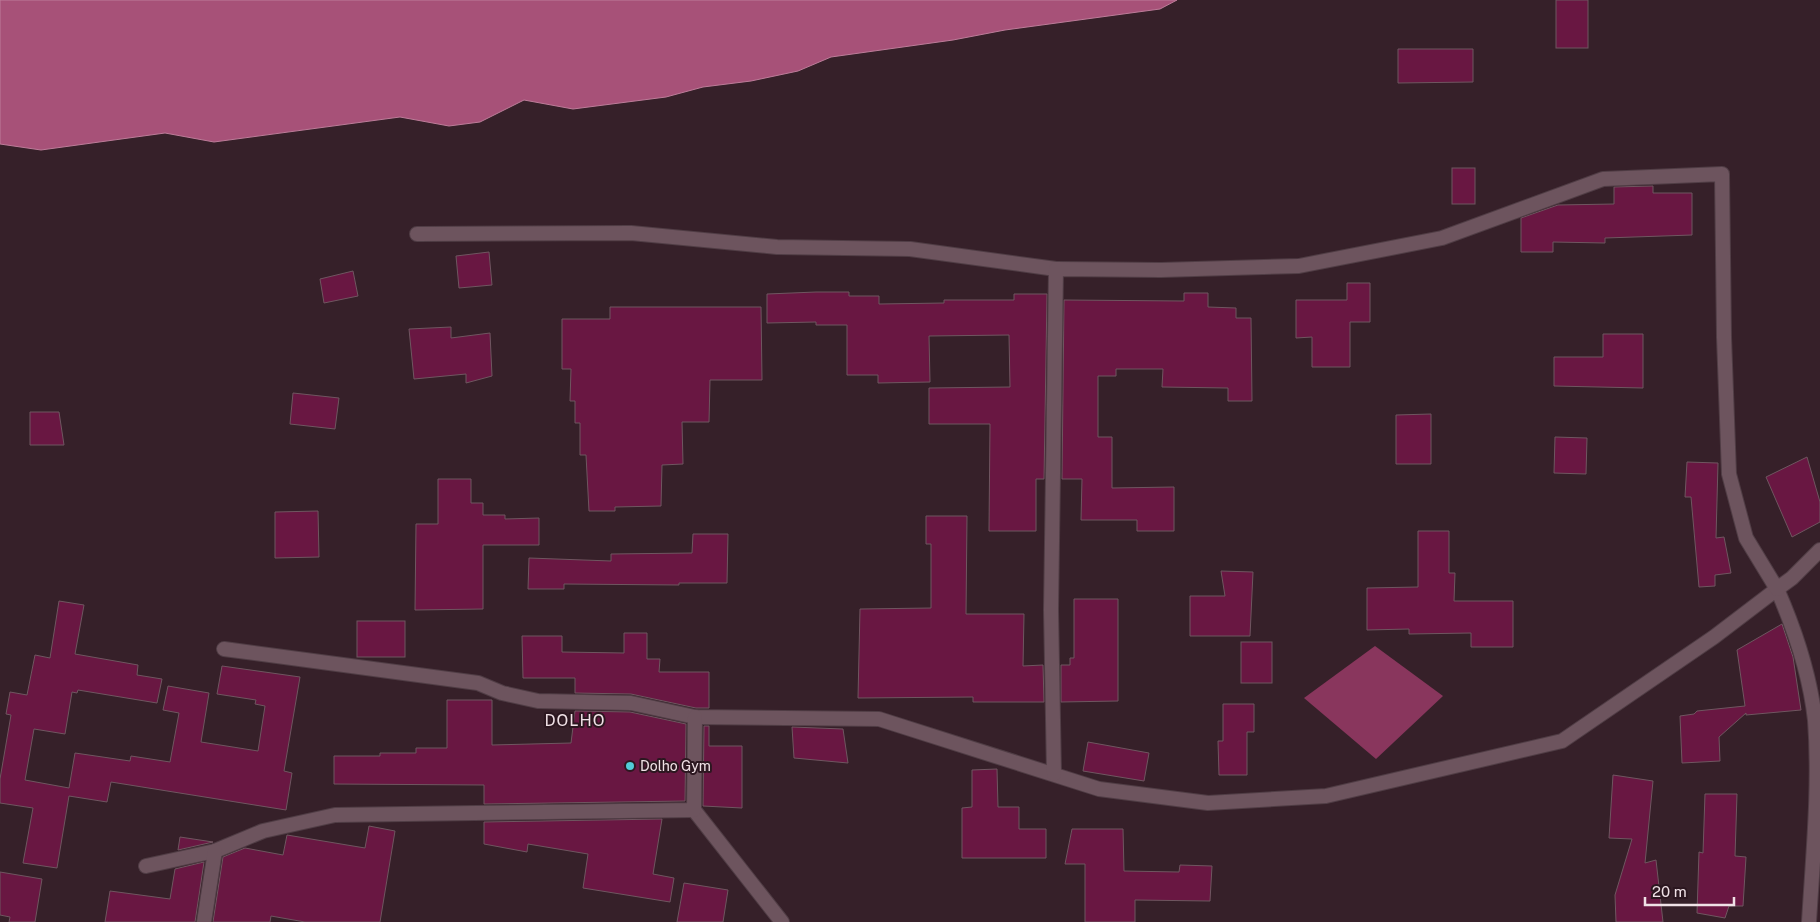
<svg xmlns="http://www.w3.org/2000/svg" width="1820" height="922" viewBox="0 0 1820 922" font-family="'Public Sans',sans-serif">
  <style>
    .forest { fill: #89365d }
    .water { fill: #a75178; stroke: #bd7c99 }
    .building { fill: #691742; stroke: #6f5660 }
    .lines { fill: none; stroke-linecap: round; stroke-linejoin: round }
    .minor-casing { stroke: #503d45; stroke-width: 16 }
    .minor { stroke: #6d545e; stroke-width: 14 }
    .poi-dot { fill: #52cbd7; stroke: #2c1720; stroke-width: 2 }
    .labels { text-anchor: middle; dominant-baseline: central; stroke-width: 4; stroke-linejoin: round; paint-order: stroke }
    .poi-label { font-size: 14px; fill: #f0e1e6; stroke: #2c1720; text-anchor: start }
    .quarter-label { font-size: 16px; letter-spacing: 1px; fill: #f0e1e6; stroke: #2c1720 }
  </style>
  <rect width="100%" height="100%" fill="#362029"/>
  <path class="forest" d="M 1375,646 L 1443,696 L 1376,759 L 1304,698 Z"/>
  <path class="water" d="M 0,0 L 1177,0 L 1160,9 L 1005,30 L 953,40 L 831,57 L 798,71 L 751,81 L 703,87 L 666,97 L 573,109 L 524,100 L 480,122 L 449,126 L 400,117 L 214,142 L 165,133 L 41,150 L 0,144 Z"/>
  <g class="building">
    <rect x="1556" y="0" width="32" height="48"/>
    <path d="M 1398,49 L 1473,49 L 1473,82 L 1398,83 Z"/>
    <rect x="1452" y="168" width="23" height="36"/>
    <path d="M 1653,186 L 1653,193 L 1692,193 L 1692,235 L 1605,238 L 1605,243 L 1553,242 L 1553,252 L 1521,252 L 1521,218 L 1558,205 L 1614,204 L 1614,187 Z"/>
    <path d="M 489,252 L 492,285 L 459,288 L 456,256 Z"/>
    <path d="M 353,271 L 358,296 L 324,303 L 320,279 Z"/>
    <path d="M 1347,283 L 1370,283 L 1370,322 L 1350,322 L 1350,367 L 1312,367 L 1312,337 L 1296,338 L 1296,300 L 1347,300 Z"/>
    <path d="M 816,292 L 849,292 L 849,296 L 879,296 L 879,304 L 944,303 L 944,300 L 1014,300 L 1014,294 L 1047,294 L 1044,479 L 1036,479 L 1036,531 L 989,531 L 990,424 L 929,424 L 929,388 L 1010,387 L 1009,335 L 929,336 L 930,382 L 878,383 L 878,375 L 847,375 L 847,325 L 816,325 L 816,322 L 767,323 L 767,294 Z"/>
    <path d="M 1184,293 L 1208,293 L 1208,307 L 1236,308 L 1236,318 L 1251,318 L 1252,401 L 1228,401 L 1228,388 L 1162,387 L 1163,369 L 1116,369 L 1116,376 L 1098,376 L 1098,437 L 1112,437 L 1112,488 L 1174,487 L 1174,531 L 1137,531 L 1137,520 L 1081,520 L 1082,479 L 1062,479 L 1064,300 L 1184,301 Z"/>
    <path d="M 610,307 L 761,307 L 762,380 L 710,380 L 709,422 L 682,422 L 683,464 L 662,465 L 661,506 L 615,507 L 615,511 L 589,511 L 586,455 L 580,455 L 580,423 L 575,423 L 575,401 L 570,401 L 571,369 L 562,369 L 562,319 L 610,319 Z"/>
    <path d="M 451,327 L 451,338 L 490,333 L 492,376 L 466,383 L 466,374 L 414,379 L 409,329 Z"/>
    <path d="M 1603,334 L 1643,334 L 1643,388 L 1554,386 L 1554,357 L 1603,357 Z"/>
    <path d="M 293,393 L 339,398 L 335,429 L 290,424 Z"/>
    <path d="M 30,412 L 59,412 L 64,445 L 30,445 Z"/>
    <path d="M 1431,414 L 1431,464 L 1396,464 L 1396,415 Z"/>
    <path d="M 1555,437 L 1587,438 L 1586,474 L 1554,473 Z"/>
    <path d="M 1807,457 L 1820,502 L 1820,522 L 1792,537 L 1766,477 Z"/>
    <path d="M 1687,462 L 1718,463 L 1716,538 L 1724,537 L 1731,573 L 1715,575 L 1715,586 L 1699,587 L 1691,497 L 1685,497 Z"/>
    <path d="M 438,479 L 471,479 L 471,503 L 483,503 L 483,515 L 505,515 L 505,519 L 539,518 L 539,545 L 483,545 L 483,609 L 415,610 L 416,524 L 438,524 Z"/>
    <path d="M 318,511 L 319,557 L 275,558 L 275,512 Z"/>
    <path d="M 926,516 L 967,516 L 966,614 L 1024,614 L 1023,666 L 1043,665 L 1044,702 L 973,702 L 973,697 L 858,698 L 860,609 L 931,608 L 931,544 L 926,544 Z"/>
    <path d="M 1418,531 L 1449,531 L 1449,573 L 1455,573 L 1454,601 L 1513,601 L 1513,647 L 1471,647 L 1471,633 L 1409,634 L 1409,629 L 1367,630 L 1367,588 L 1418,587 Z"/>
    <path d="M 693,534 L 728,534 L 727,583 L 679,583 L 679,585 L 564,584 L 564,589 L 528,589 L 529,558 L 611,561 L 611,554 L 692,553 Z"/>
    <path d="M 1221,571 L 1253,572 L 1250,636 L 1190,636 L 1190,596 L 1225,596 Z"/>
    <path d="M 1074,599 L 1118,599 L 1118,701 L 1061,702 L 1061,665 L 1070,665 L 1070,658 L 1074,658 Z"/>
    <path d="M 59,601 L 84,605 L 75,654 L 138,665 L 137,675 L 162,679 L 157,703 L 78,690 L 77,693 L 72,692 L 65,734 L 34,729 L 25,780 L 69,788 L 75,753 L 130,761 L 131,756 L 170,762 L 179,713 L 163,710 L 168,686 L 209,693 L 201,742 L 258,751 L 265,706 L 255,704 L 256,700 L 217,694 L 222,666 L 300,677 L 284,771 L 292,773 L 286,810 L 111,782 L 107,802 L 69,796 L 57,868 L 23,863 L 33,808 L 0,803 L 0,779 L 11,715 L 6,714 L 10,692 L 27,695 L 35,655 L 50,658 Z"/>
    <rect x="357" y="621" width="48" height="36"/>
    <path d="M 1782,624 L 1793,657 L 1801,710 L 1746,715 L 1746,713 L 1719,737 L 1720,761 L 1682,763 L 1680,716 L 1694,714 L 1697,711 L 1745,706 L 1737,650 Z"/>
    <path d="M 624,633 L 647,633 L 647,659 L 660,659 L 659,672 L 709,672 L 709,708 L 696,708 L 631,694 L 575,693 L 575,678 L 523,678 L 522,636 L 562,636 L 562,652 L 624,653 Z"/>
    <rect x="1241" y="642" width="31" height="41"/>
    <path d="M 447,700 L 492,700 L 492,745 L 571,743 L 575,711 L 630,712 L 686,724 L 685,801 L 484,804 L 484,785 L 334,784 L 334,756 L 380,756 L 380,753 L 416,753 L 416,748 L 447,748 Z"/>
    <path d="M 1223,704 L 1254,704 L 1254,732 L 1247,732 L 1247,775 L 1219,775 L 1218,741 L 1223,741 Z"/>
    <path d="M 704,726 L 709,726 L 709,746 L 742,746 L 742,808 L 703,806 Z"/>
    <path d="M 792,727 L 843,729 L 848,763 L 794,758 Z"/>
    <path d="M 1088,742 L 1149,753 L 1144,781 L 1083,771 Z"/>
    <path d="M 997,769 L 998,807 L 1019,807 L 1019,829 L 1046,829 L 1046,858 L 962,858 L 962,808 L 972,807 L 972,770 Z"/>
    <path d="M 1613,775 L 1653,781 L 1645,863 L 1656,860 L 1663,922 L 1616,922 L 1615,895 L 1632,839 L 1609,838 Z"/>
    <path d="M 1705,794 L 1737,794 L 1735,856 L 1746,857 L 1743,906 L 1729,906 L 1725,918 L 1697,913 L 1699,852 L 1703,853 Z"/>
    <path d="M 662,819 L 653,874 L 674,878 L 670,902 L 583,888 L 588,854 L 528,844 L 527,852 L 484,844 L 484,822 Z"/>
    <path d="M 369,826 L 395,831 L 380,922 L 305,922 L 271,916 L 270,922 L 213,922 L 223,857 L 245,848 L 283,855 L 287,835 L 365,848 Z"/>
    <path d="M 1072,829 L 1123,829 L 1124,871 L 1179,872 L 1180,865 L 1212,866 L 1210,901 L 1135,900 L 1135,922 L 1085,922 L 1085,864 L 1065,864 Z"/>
    <path d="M 180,837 L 213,842 L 178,850 Z"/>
    <path d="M 204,862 L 195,922 L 105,922 L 110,891 L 170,899 L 175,869 Z"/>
    <path d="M 0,872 L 42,879 L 35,922 L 9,922 L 10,917 L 0,915 Z"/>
    <path d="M 684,883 L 728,890 L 723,922 L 677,922 Z"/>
  </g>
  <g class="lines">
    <defs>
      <g id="minor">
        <path d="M 417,234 L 631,233 L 777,247 L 910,249 L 1056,269"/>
        <path d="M 224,649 L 478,683 L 502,693 L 538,701 L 631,703 L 695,717 L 879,719 L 1099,789 L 1208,803 L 1326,796 L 1562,741 L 1714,637 L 1777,589 C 1795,630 1810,676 1815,720 C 1820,787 1813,855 1809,922"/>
        <path d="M 1054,774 L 1051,610 L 1056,269 L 1161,270 L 1299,266 L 1442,238 L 1603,179 L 1722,174 L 1724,337 L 1729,474 L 1746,538 L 1777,589 L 1792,578 L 1820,550"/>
        <path d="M 694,810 L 782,922"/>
        <path d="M 146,866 L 215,851 L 263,831 L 335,815 L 694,810 L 695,717"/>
        <path d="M 204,922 L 215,851"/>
      </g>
    </defs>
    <use href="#minor" class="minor-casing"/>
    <use href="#minor" class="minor"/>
  </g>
  <circle class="poi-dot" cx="630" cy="766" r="5"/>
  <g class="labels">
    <g class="poi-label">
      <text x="640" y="766">Dolho Gym</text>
    </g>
    <g class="quarter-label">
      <text x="575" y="720">DOLHO</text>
    </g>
  </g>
  <path d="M1645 897v8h89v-8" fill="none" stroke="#f0e1e6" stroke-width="2.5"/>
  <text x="1652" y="897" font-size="15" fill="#f0e1e6" stroke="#2c1720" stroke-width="4" paint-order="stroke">20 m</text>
</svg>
